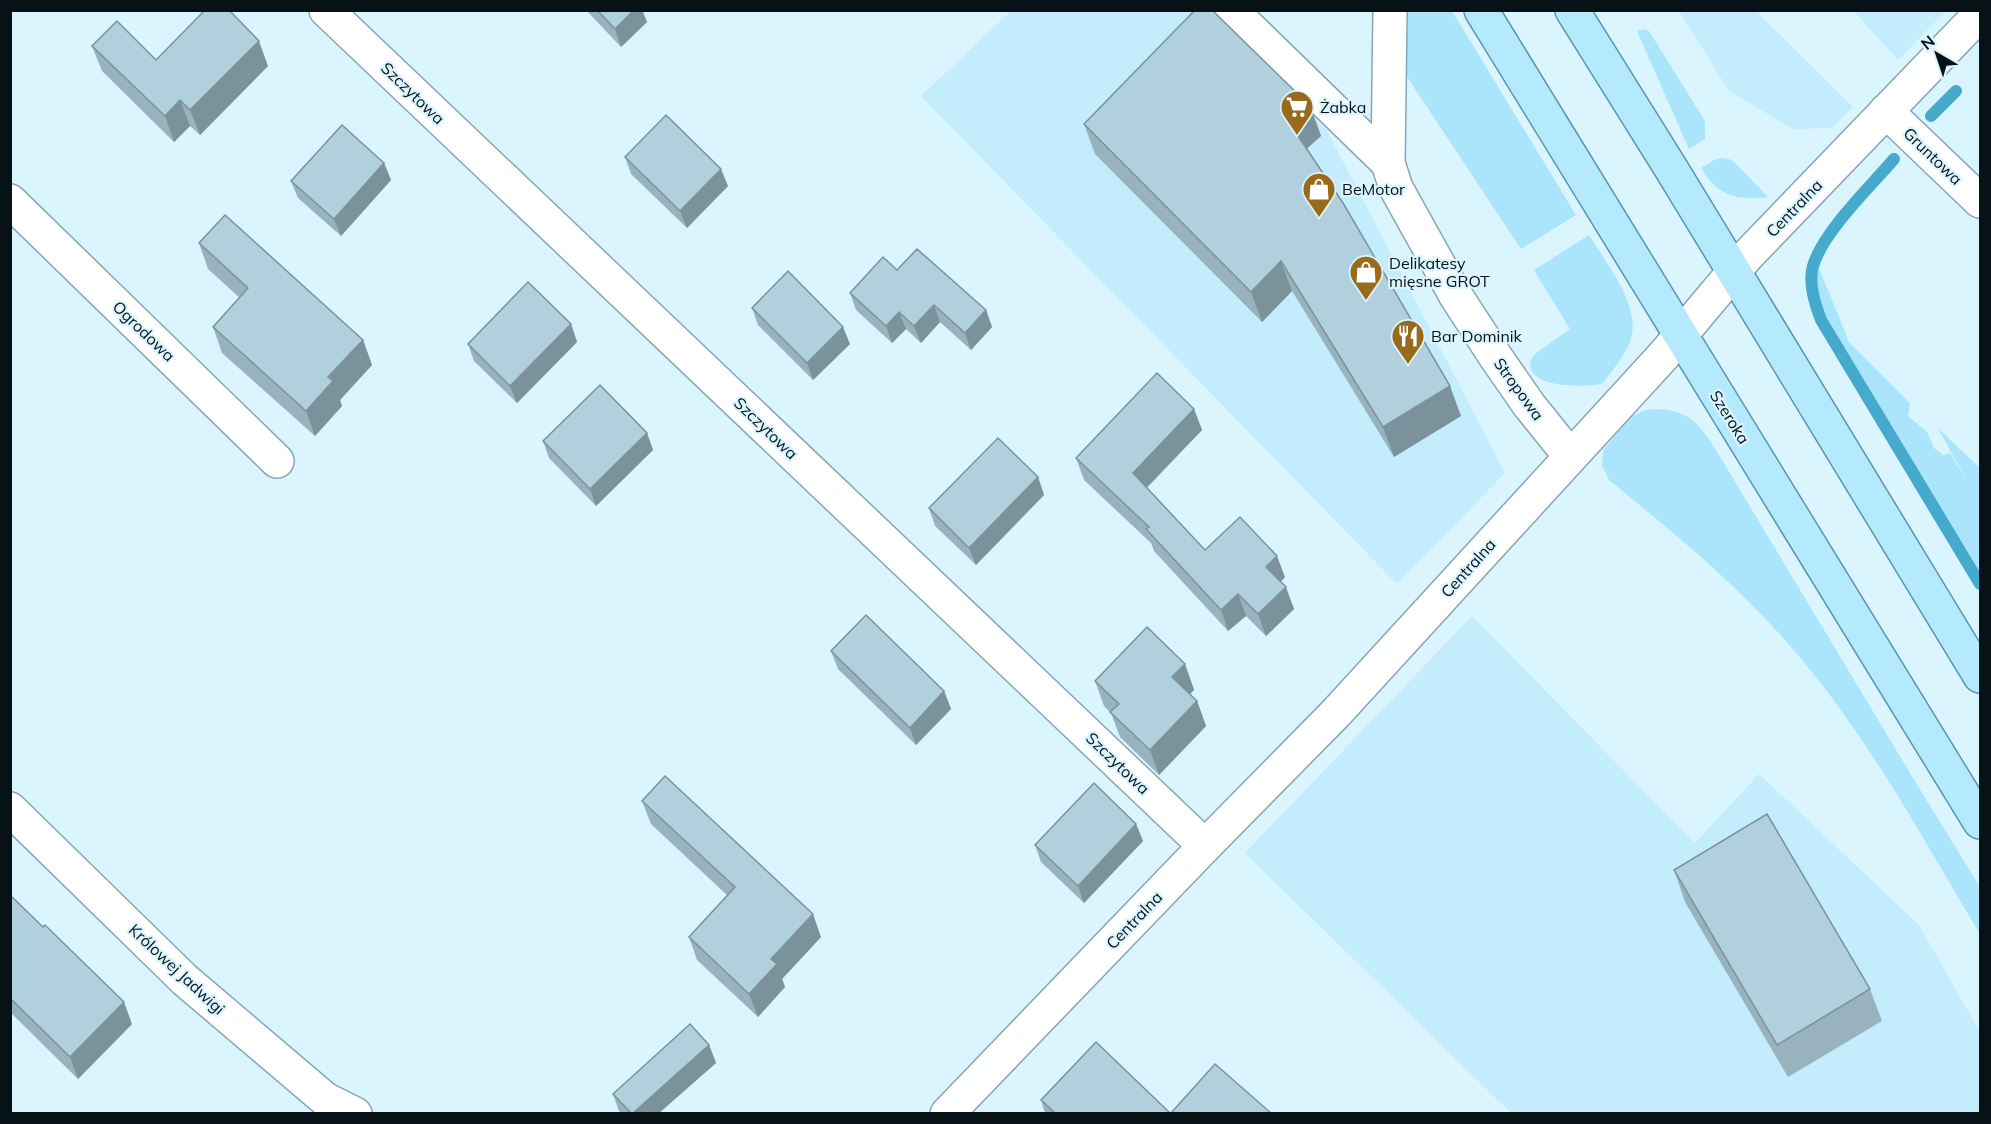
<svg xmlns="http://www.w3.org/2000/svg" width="1991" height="1124" viewBox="0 0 1991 1124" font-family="Mulish,sans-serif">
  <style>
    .built { fill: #c3ecfc }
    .green { fill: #aae5fb }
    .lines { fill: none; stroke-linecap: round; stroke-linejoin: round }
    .stream { stroke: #45aacc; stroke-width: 12 }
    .minor-casing { stroke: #88a6b3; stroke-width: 36 }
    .major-casing { stroke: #5895ac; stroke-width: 36 }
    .minor { stroke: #fff; stroke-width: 33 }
    .major { stroke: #b5eafe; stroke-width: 33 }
    .wall { fill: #98b3be }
    .shaded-wall { fill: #7c929b }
    .building { fill: #b1d0dd; stroke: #7c929b; stroke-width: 1.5 }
    .labels { text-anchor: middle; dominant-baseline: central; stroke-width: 4.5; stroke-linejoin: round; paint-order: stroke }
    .street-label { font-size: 16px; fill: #071216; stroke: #dbf5ff }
    .poi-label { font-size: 16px; fill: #071216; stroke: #dbf5ff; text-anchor: start }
  </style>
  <rect width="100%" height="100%" fill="#dbf5ff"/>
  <g class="built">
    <path d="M 1011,11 L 1205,11 L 1326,129 L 1505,473 L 1397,584 L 921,96 Z"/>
    <path d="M 1679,11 L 1756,11 L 1853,107 L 1832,128 L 1793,129 L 1729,91 Z"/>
    <path d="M 1854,11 L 1946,11 L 1898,60 Z"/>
    <path d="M 1472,616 L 1695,843 L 1759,774 L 1919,925 L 1980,1032 L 1980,1113 L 1511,1113 L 1245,853 Z"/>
  </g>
  <g class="green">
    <path d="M 1406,11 L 1452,11 L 1576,215 L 1521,249 L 1407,77 Z"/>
    <path d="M 1643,29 L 1649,31 L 1705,121 L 1705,139 L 1689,149 L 1637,31 Z"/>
    <path d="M 1721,158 L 1729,159 L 1734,162 L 1768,197 C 1736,201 1718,196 1701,168 L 1714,160 Z"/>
    <path d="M 1589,235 C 1606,263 1643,308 1630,341 C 1624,357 1612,371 1602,384 C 1586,387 1541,388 1532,371 C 1530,368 1531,365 1530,361 L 1536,353 L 1570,329 L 1534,270 Z"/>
    <path d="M 1817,263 L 1849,342 L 1910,403 L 1908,416 L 1927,432 L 1934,448 L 1943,455 L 1950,453 L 1969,485 L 1938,428 L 1980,468 L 1980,579 L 1823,320 C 1817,301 1810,283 1817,263 Z"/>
    <path d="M 1658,409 C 1695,411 1704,431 1722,460 L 1916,783 L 1980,887 L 1980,934 C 1920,834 1863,727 1784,639 C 1732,580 1670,530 1609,480 L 1602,465 L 1604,449 L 1631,417 L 1645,410 Z"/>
  </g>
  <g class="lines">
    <g class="stream">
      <path d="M 1931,116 L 1956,91"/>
      <path d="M 1894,159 C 1870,187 1823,232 1813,266 C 1808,283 1815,304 1821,320 L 1980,584"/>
    </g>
    <defs>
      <g id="minor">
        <path d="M 326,10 L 1205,846"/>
        <path d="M 1231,10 L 1388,163"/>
        <path d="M 1390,10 L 1388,163 L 1396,188 L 1456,296 L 1495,356 L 1529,405 L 1570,456"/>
        <path d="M 1886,111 L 1980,201"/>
        <path d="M 10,201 L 277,461"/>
        <path d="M 10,809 L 185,980 L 325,1099 L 355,1114"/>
        <path d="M 947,1114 L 1205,846 L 1336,713 L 1664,355 L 1747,256 L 1980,14"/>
      </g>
      <g id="major">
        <path d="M 1481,10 L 1980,822"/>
        <path d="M 1572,10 L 1672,170 L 1980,676"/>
      </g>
    </defs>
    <use href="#minor" class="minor-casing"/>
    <use href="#major" class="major-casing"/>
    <use href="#minor" class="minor"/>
    <use href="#major" class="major"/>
  </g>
  <g class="wall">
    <path d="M 586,10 L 642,10 L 647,22 L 621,47 Z"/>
    <path d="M 92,46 L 156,60 L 268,66 L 200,135 L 190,126 L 174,142 L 102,71 Z"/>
    <path d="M 1310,106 L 1321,136 L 1306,149 L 1461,416 L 1394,457 L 1292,291 L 1262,322 L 1095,154 L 1084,124 Z"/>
    <path d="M 625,157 L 728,186 L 687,228 L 631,174 Z"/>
    <path d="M 384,163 L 391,180 L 341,236 L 298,198 L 291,181 Z"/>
    <path d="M 199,243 L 363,340 L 372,365 L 340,400 L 342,406 L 315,436 L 222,353 L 213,327 L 240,298 L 208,269 Z"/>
    <path d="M 897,270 L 986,310 L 992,327 L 971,350 L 940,322 L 921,343 L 906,329 L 892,343 L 856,310 L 850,293 Z"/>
    <path d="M 752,308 L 850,344 L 813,380 L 758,325 Z"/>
    <path d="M 571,324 L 577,342 L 517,403 L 474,361 L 468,344 Z"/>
    <path d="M 1194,409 L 1202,430 L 1147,488 L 1205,550 L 1285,577 L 1281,582 L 1294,609 L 1266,636 L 1246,616 L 1228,631 L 1154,551 L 1151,543 L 1084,480 L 1076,458 Z"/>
    <path d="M 647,433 L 653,450 L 596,506 L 549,458 L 543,441 Z"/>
    <path d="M 1038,477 L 1044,495 L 976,565 L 935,526 L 929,508 Z"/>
    <path d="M 831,651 L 944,691 L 951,709 L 916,745 L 838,669 Z"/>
    <path d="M 1185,664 L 1194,690 L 1190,694 L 1197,701 L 1206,726 L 1159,775 L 1120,737 L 1111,713 L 1104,706 L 1095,681 Z"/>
    <path d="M 642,801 L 821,937 L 782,979 L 785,987 L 758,1017 L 697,960 L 689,937 L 728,896 L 651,824 Z"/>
    <path d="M 1136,824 L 1143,841 L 1084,903 L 1041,862 L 1035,845 Z"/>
    <path d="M 1674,870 L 1870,989 L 1882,1021 L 1788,1077 L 1685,902 Z"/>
    <path d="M 10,895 L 43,927 L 132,1024 L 78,1079 L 10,1012 Z"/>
    <path d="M 709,1045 L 716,1063 L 659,1113 L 621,1113 L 619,1111 L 613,1094 Z"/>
    <path d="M 1041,1100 L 1170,1113 L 1045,1113 Z"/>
  </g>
  <g class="shaded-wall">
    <path d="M 634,10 L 642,10 L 647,22 L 621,47 L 615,29 Z"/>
    <path d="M 259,41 L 268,66 L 200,135 L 190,110 Z"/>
    <path d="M 180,100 L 190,126 L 174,142 L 165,116 Z"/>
    <path d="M 1310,106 L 1321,136 L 1301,154 L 1290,124 Z"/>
    <path d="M 384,163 L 391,180 L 341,236 L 334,219 Z"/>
    <path d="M 721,169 L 728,186 L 687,228 L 680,211 Z"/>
    <path d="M 1281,261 L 1292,291 L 1262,322 L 1251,292 Z"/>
    <path d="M 934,305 L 940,322 L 921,343 L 914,326 Z"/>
    <path d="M 986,310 L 992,327 L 971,350 L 965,333 Z"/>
    <path d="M 899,312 L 906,329 L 892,343 L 886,326 Z"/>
    <path d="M 571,324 L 577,342 L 517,403 L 510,386 Z"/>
    <path d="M 843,327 L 850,344 L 813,380 L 807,363 Z"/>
    <path d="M 363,340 L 372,365 L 340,400 L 342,406 L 315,436 L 306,411 L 328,377 Z"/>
    <path d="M 1450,386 L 1461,416 L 1394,457 L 1383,427 Z"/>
    <path d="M 1194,409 L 1202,430 L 1140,494 L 1133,473 Z"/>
    <path d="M 647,433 L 653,450 L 596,506 L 590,489 Z"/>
    <path d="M 1038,477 L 1044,495 L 976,565 L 969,548 Z"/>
    <path d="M 1277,556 L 1285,577 L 1274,589 L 1266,567 Z"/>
    <path d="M 1286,587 L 1294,609 L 1266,636 L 1258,614 Z"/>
    <path d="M 1238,594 L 1246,616 L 1228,631 L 1221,610 Z"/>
    <path d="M 1185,664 L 1194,690 L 1181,702 L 1172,677 Z"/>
    <path d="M 944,691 L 951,709 L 916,745 L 910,728 Z"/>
    <path d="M 1197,701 L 1206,726 L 1159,775 L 1150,750 Z"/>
    <path d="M 1136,824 L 1143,841 L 1084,903 L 1078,886 Z"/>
    <path d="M 813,914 L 821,937 L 782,979 L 785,987 L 758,1017 L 749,994 L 771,959 Z"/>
    <path d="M 124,1002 L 132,1024 L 78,1079 L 70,1057 Z"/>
    <path d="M 709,1045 L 716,1063 L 659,1113 L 633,1113 Z"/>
  </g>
  <g class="building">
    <path d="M 205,10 L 229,10 L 259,41 L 190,110 L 180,100 L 165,116 L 92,46 L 117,21 L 156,60 Z"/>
    <path d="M 597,10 L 634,10 L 615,29 Z"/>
    <path d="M 1195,10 L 1212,10 L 1310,106 L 1290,124 L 1343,203 L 1450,386 L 1383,427 L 1281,261 L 1251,292 L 1084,124 Z"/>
    <path d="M 666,115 L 721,169 L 680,211 L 625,157 Z"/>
    <path d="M 342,125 L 384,163 L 334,219 L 291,181 Z"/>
    <path d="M 225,215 L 363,340 L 328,377 L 333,381 L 306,411 L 213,327 L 248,288 L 199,243 Z"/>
    <path d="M 917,249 L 986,310 L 965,333 L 934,305 L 914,326 L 899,312 L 886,326 L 850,293 L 883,257 L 897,270 Z"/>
    <path d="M 788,271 L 843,327 L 807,363 L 752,308 Z"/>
    <path d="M 528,282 L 571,324 L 510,386 L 468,344 Z"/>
    <path d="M 1157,373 L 1194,409 L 1133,473 L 1205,550 L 1240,517 L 1277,556 L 1266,567 L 1286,587 L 1258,614 L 1238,594 L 1221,610 L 1146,529 L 1149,527 L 1076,458 Z"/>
    <path d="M 600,385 L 647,433 L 590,489 L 543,441 Z"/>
    <path d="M 998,438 L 1038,477 L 969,548 L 929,508 Z"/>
    <path d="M 866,615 L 944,691 L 910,728 L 831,651 Z"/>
    <path d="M 1147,627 L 1185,664 L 1172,677 L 1197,701 L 1150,750 L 1110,712 L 1119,704 L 1095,681 Z"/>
    <path d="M 665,776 L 813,914 L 771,959 L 777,964 L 749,994 L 689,937 L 735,887 L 642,801 Z"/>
    <path d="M 1094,783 L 1136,824 L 1078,886 L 1035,845 Z"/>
    <path d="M 1767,814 L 1870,989 L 1777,1045 L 1674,870 Z"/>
    <path d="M 10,895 L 43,927 L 45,925 L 124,1002 L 70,1057 L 10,998 Z"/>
    <path d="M 690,1024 L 709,1045 L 633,1113 L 631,1113 L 613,1094 Z"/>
    <path d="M 1096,1042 L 1170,1113 L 1055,1113 L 1041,1100 Z"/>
    <path d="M 1215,1064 L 1271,1113 L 1171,1113 Z"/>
  </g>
  <defs>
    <symbol id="supermarket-pin" viewBox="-11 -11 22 30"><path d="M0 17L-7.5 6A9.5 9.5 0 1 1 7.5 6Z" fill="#9a6a1c" stroke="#dbf5ff"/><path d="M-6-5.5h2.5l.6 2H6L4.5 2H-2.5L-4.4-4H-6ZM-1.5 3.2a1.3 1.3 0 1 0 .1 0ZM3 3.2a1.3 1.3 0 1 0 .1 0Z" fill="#fff"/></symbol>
    <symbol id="shop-pin" viewBox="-11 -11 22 30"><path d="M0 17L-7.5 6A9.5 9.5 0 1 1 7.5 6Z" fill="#9a6a1c" stroke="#dbf5ff"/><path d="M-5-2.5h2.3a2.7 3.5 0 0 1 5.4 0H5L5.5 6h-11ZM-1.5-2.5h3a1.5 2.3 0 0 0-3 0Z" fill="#fff"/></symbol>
    <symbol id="restaurant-pin" viewBox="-11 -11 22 30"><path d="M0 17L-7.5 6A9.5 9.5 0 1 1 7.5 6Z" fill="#9a6a1c" stroke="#dbf5ff"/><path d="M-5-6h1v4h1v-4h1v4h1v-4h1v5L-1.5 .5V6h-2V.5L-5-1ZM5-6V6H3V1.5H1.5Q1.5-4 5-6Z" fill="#fff"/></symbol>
  </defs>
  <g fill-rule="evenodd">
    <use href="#supermarket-pin" x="1278" y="88" width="38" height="52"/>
    <use href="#shop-pin" x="1300" y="170" width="38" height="52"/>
    <use href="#shop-pin" x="1347" y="253" width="38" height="52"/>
    <use href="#restaurant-pin" x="1389" y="317" width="38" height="52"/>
  </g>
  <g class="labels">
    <g class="street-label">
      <text transform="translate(413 93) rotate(44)">Szczytowa</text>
      <text transform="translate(1933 156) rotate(44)">Gruntowa</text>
      <text transform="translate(1794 208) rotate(-46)">Centralna</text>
      <text transform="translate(144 331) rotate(44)">Ogrodowa</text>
      <text transform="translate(1519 389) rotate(54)">Stropowa</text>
      <text transform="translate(1730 417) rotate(58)">Szeroka</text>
      <text transform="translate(766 428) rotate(44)">Szczytowa</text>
      <text transform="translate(1468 568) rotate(-48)">Centralna</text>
      <text transform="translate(1118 763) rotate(44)">Szczytowa</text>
      <text transform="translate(1134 920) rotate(-46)">Centralna</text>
      <text transform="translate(177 969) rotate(43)">Królowej Jadwigi</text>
    </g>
    <g class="poi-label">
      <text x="1320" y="107">Żabka</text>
      <text x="1342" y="189">BeMotor</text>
      <text x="1389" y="263">Delikatesy<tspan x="1389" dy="18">mięsne GROT</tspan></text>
      <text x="1431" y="336">Bar Dominik</text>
    </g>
  </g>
  <rect width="1991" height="1124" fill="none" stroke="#071216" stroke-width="24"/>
  <g transform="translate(1937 54) rotate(321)" stroke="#dbf5ff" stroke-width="4.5" paint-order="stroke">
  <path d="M0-4.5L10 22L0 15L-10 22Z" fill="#071216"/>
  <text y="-9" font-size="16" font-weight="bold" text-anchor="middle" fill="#071216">N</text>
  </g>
</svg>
